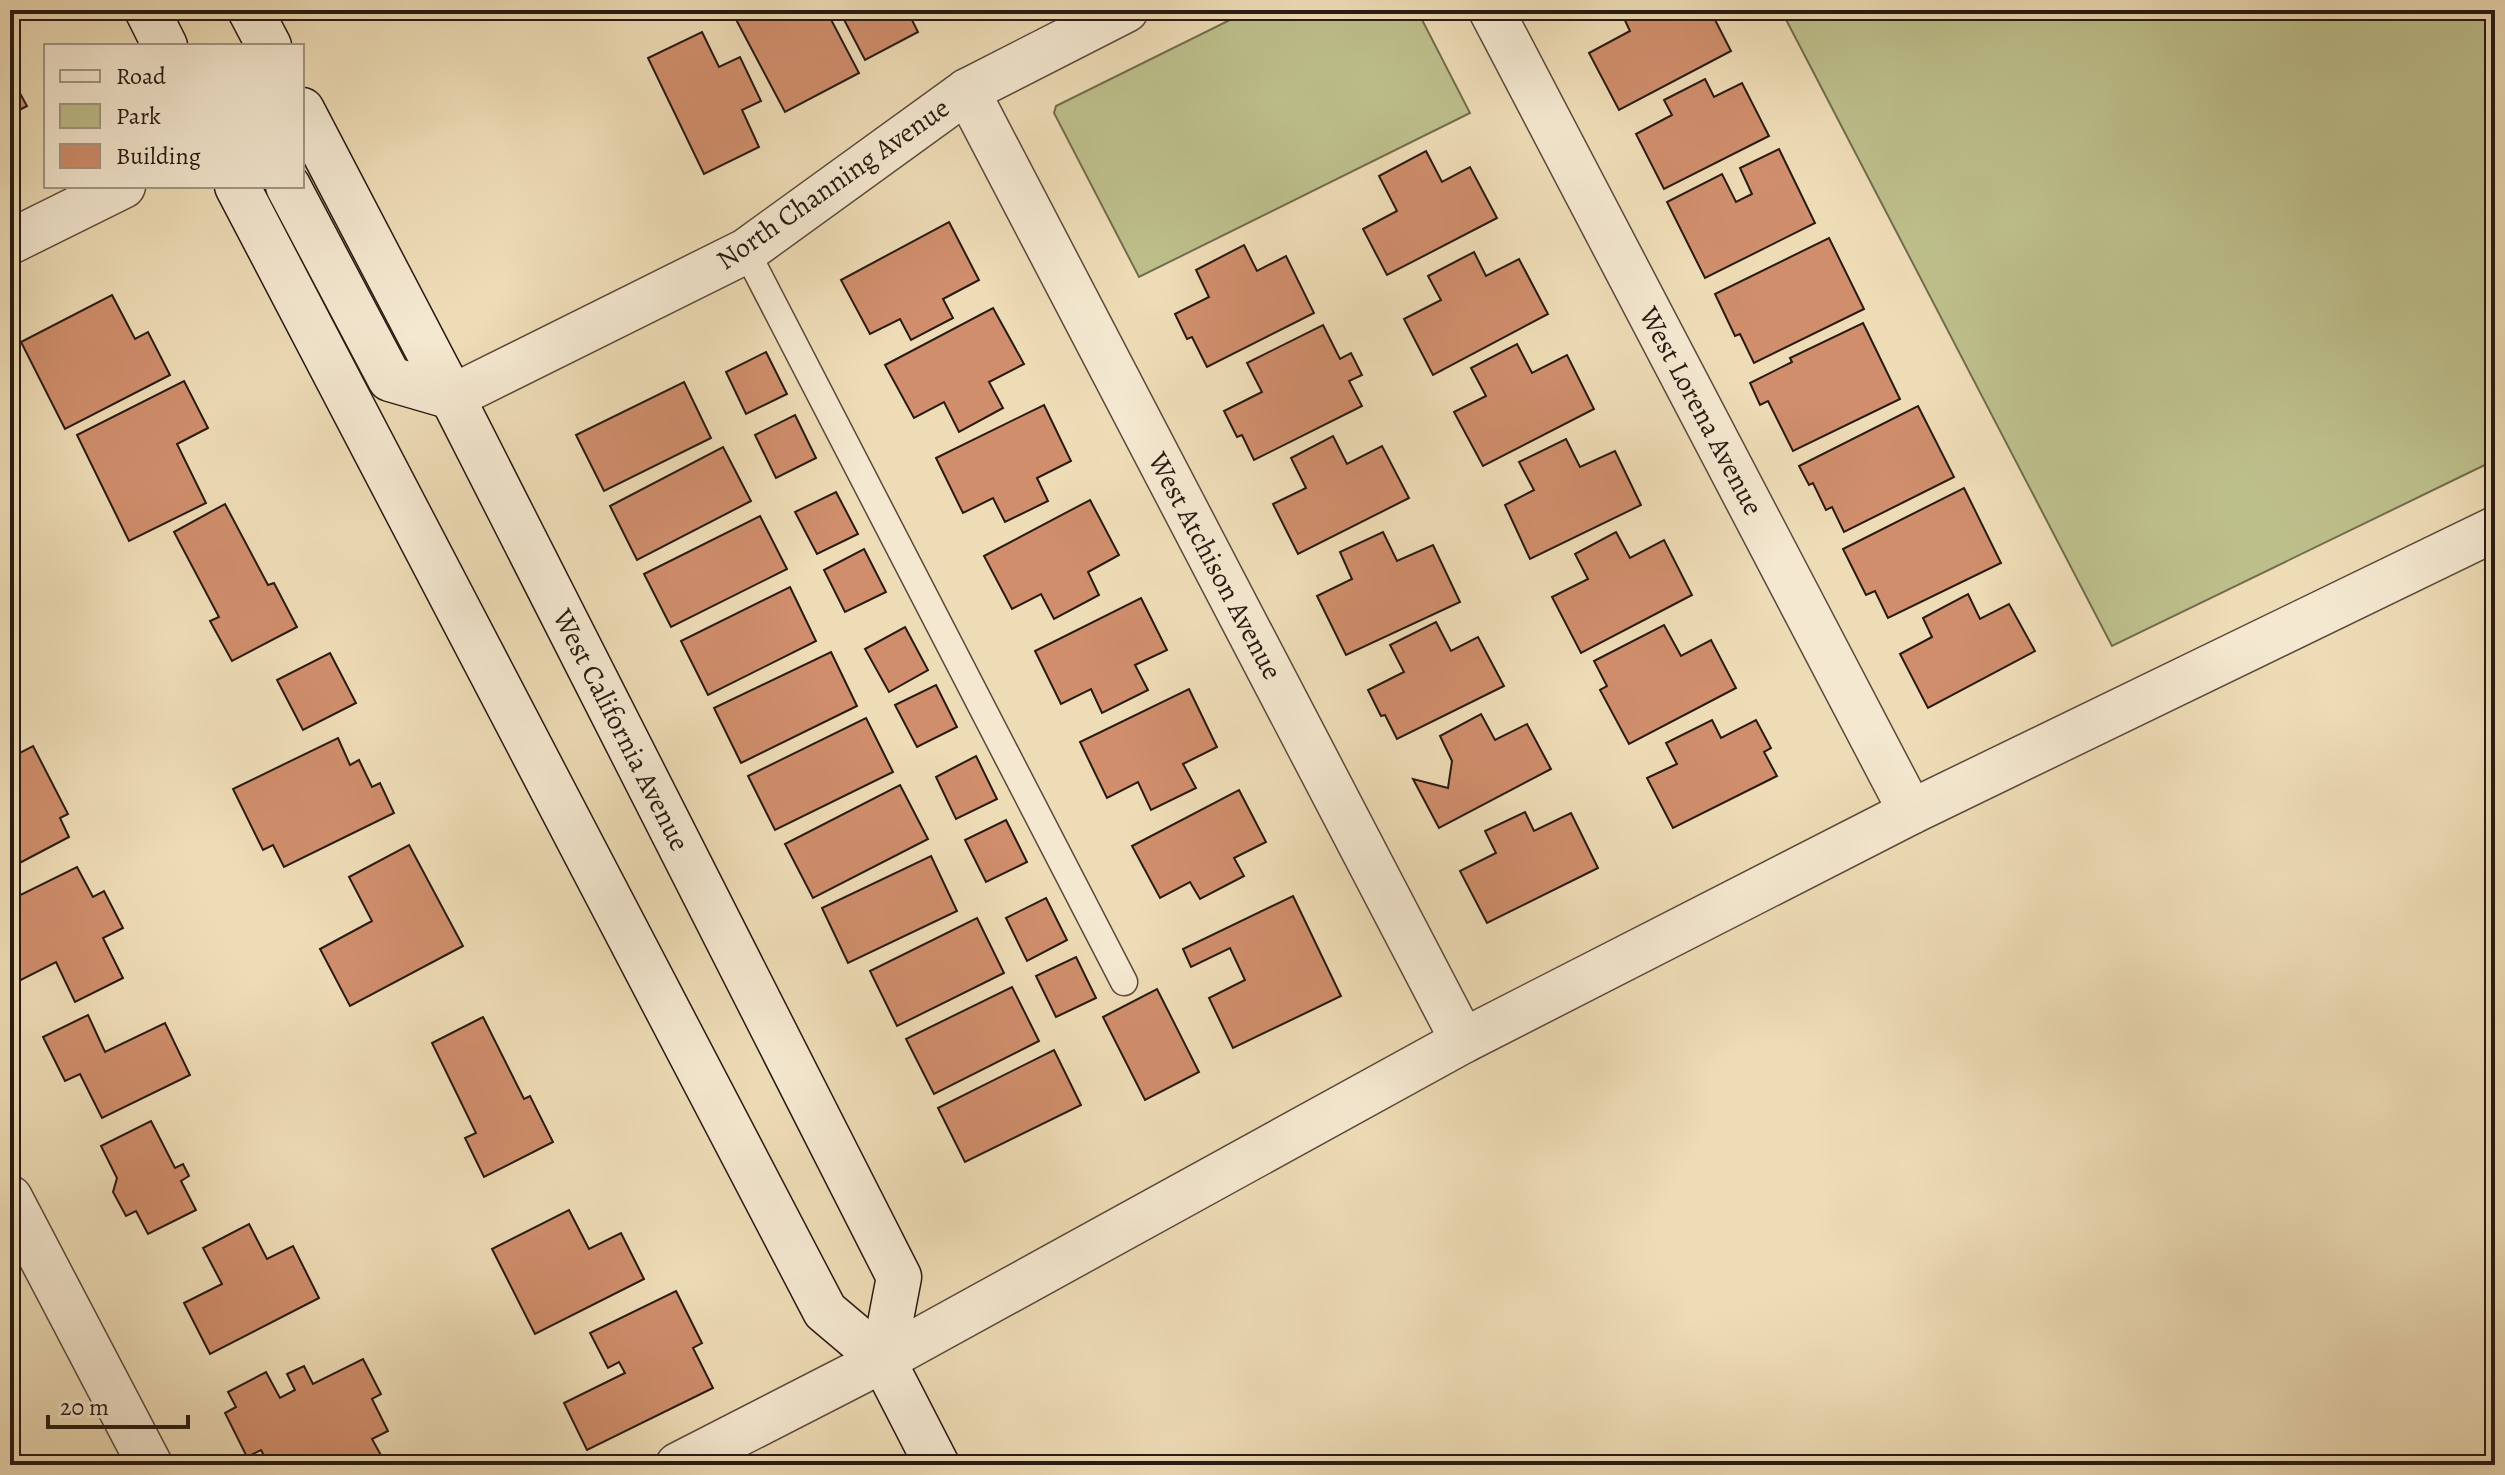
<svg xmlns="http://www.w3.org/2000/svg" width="2505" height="1475" viewBox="0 0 2505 1475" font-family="Alegreya,serif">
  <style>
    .green { fill: #bdbf8b; stroke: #726c4e; stroke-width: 2 }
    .building { fill: #d08e6c; stroke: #281a12; stroke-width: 2 }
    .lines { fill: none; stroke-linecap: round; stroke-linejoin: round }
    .service-casing { stroke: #5a4a3b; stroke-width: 29 }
    .minor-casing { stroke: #5a4a3b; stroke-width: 47 }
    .tertiary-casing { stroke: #5a4a3b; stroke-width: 47 }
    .secondary-casing { stroke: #281a12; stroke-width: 47 }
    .service { stroke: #f4e8d0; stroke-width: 26 }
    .minor { stroke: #f4e8d0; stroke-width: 44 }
    .tertiary { stroke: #f4e8d0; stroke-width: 44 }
    .secondary { stroke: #f4e8d0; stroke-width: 44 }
    .labels { text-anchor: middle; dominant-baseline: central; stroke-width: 6; stroke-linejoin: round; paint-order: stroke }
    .street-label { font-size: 28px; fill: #281a12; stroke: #f4e8d0 }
  </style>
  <rect width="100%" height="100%" fill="#eedcb6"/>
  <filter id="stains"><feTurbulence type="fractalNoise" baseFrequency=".0025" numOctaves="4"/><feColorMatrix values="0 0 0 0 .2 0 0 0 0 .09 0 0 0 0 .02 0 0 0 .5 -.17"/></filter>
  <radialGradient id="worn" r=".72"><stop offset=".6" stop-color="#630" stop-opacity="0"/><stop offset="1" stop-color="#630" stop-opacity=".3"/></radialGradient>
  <g class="green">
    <path d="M 1250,10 L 1417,10 L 1470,113 L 1139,277 L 1054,113 L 1056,106 Z"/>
    <path d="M 1781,10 L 2495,10 L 2495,460 L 2112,646 Z"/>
  </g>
  <g class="building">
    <path d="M 731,10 L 826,10 L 859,73 L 785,112 Z"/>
    <path d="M 839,10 L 907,10 L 918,32 L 865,60 Z"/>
    <path d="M 1625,10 L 1710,10 L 1731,51 L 1619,110 L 1589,53 L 1630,31 L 1621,12 Z"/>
    <path d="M 702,32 L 719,67 L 740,57 L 761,101 L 742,110 L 759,147 L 704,174 L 648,58 Z"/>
    <path d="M 10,75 L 27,106 L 10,115 Z"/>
    <path d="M 1705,79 L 1714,97 L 1742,83 L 1769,136 L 1664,189 L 1636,134 L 1672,115 L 1664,100 Z"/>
    <path d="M 1779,149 L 1815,223 L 1705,278 L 1667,202 L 1722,174 L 1736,202 L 1752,194 L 1740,168 Z"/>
    <path d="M 1426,151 L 1442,182 L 1470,167 L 1497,218 L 1387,275 L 1363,229 L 1397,211 L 1379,176 Z"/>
    <path d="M 949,222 L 979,280 L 943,299 L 953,318 L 911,340 L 900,319 L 870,334 L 841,280 Z"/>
    <path d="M 1829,238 L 1864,309 L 1754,363 L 1740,334 L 1735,336 L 1715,294 Z"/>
    <path d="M 1244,245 L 1257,271 L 1286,256 L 1314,313 L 1207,367 L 1192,337 L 1187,339 L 1175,314 L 1209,297 L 1196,270 Z"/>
    <path d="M 1474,252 L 1486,276 L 1519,259 L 1548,314 L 1433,375 L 1404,319 L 1441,300 L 1428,276 Z"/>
    <path d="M 112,295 L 135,339 L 148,332 L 170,375 L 65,429 L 21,342 Z"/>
    <path d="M 993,308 L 1024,364 L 989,382 L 1003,408 L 959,432 L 944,402 L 914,418 L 885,365 Z"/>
    <path d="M 1863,323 L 1900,399 L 1793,451 L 1768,401 L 1760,405 L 1750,383 L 1792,362 L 1790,358 Z"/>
    <path d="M 1323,325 L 1340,359 L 1351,353 L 1362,375 L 1349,381 L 1362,406 L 1254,460 L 1242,435 L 1237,437 L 1224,411 L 1262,392 L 1247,363 Z"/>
    <path d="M 1517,344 L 1532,373 L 1567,355 L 1594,409 L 1483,466 L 1454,412 L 1486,396 L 1471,368 Z"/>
    <path d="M 766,352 L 787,394 L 746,414 L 726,372 Z"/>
    <path d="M 184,381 L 208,428 L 177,444 L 206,503 L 129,541 L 77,435 Z"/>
    <path d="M 684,382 L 711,438 L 604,491 L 576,435 Z"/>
    <path d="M 1044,405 L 1071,461 L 1037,478 L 1048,501 L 1005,522 L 993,498 L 963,513 L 936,458 Z"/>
    <path d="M 1918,406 L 1954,477 L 1844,532 L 1832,507 L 1826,510 L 1813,483 L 1809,485 L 1799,466 Z"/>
    <path d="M 795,415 L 816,458 L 776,478 L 755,435 Z"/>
    <path d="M 1333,436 L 1347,464 L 1382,446 L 1409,498 L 1298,554 L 1273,504 L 1306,488 L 1291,458 Z"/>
    <path d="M 1566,439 L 1580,467 L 1615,451 L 1641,505 L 1530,559 L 1505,505 L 1534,490 L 1519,462 Z"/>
    <path d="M 723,447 L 751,501 L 637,560 L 610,506 Z"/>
    <path d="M 1964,488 L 2001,563 L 1888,618 L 1875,591 L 1866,595 L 1843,549 Z"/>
    <path d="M 836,492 L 858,534 L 817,554 L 795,512 Z"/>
    <path d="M 1090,500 L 1119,555 L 1088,572 L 1099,595 L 1054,619 L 1041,594 L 1012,609 L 984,556 Z"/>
    <path d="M 225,504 L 268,585 L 274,583 L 297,627 L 232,661 L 210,621 L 219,617 L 174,532 Z"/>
    <path d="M 760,516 L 787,569 L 671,627 L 644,574 Z"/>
    <path d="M 1383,532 L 1397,561 L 1433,545 L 1460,602 L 1346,655 L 1317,596 L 1352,579 L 1340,552 Z"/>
    <path d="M 1616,532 L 1630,558 L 1664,540 L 1692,595 L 1581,653 L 1552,597 L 1588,579 L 1575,554 Z"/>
    <path d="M 864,549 L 886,592 L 845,612 L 824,570 Z"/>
    <path d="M 790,587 L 816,641 L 708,695 L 681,641 Z"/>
    <path d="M 1968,594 L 1980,619 L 2009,604 L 2035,651 L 1928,708 L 1900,654 L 1932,637 L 1923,618 Z"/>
    <path d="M 1141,598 L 1167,650 L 1135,665 L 1148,690 L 1102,713 L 1091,689 L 1061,704 L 1035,651 Z"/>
    <path d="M 1436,622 L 1451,651 L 1478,637 L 1504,686 L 1397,739 L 1385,715 L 1381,716 L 1368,690 L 1404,672 L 1390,645 Z"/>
    <path d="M 1664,625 L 1681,656 L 1711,640 L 1736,688 L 1629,744 L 1600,690 L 1607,686 L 1594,661 Z"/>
    <path d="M 905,627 L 928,670 L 889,692 L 865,649 Z"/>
    <path d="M 831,652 L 857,706 L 741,763 L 714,708 Z"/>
    <path d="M 330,653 L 356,703 L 303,730 L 277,680 Z"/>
    <path d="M 936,685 L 957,727 L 917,747 L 895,705 Z"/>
    <path d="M 1189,689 L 1217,747 L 1183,764 L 1196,788 L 1151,810 L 1138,782 L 1107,798 L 1080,742 Z"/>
    <path d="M 1481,714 L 1495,740 L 1527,724 L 1551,769 L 1439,828 L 1413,779 L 1448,788 L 1452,761 L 1440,736 Z"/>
    <path d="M 866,718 L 893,772 L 775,830 L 748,776 Z"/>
    <path d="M 1712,720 L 1721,738 L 1756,720 L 1771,748 L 1764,752 L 1777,776 L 1673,828 L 1647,778 L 1677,764 L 1666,743 Z"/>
    <path d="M 338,738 L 350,765 L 359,760 L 372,787 L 380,783 L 394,813 L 284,867 L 273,845 L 263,850 L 233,789 Z"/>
    <path d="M 33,746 L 68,814 L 60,818 L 69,837 L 10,868 L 10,758 Z"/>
    <path d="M 976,756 L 997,799 L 956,819 L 936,777 Z"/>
    <path d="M 900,785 L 928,839 L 813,898 L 785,844 Z"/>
    <path d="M 1239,790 L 1266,842 L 1234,858 L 1244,876 L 1200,899 L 1190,882 L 1160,898 L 1132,846 Z"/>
    <path d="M 1525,812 L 1534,831 L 1571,813 L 1598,868 L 1487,923 L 1460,871 L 1496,853 L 1485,831 Z"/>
    <path d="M 1006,820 L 1027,862 L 986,882 L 965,840 Z"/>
    <path d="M 409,845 L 463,946 L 350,1006 L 320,949 L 372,921 L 349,877 Z"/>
    <path d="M 931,856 L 957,911 L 848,963 L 822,908 Z"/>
    <path d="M 77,867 L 93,897 L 104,891 L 123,928 L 103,938 L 123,978 L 75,1002 L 56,962 L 15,983 L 10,974 L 10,900 Z"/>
    <path d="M 1293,896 L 1341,996 L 1233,1048 L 1209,998 L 1245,980 L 1230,948 L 1191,967 L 1183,949 Z"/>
    <path d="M 1046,898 L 1067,940 L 1027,961 L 1006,918 Z"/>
    <path d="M 977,918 L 1004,973 L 897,1026 L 870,971 Z"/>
    <path d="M 1076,957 L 1096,998 L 1056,1017 L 1036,976 Z"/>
    <path d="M 1012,987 L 1039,1041 L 934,1094 L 906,1039 Z"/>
    <path d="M 1157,989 L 1199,1072 L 1145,1100 L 1103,1017 Z"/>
    <path d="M 88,1015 L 105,1052 L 165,1023 L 190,1075 L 102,1118 L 80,1074 L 65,1081 L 43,1037 Z"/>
    <path d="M 483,1017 L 524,1099 L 530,1096 L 553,1142 L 484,1177 L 465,1138 L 476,1133 L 432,1043 Z"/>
    <path d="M 1054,1050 L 1081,1105 L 965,1162 L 938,1108 Z"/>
    <path d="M 151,1121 L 175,1168 L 183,1164 L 189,1176 L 181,1181 L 196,1210 L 148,1234 L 136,1211 L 126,1216 L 113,1192 L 117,1178 L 101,1146 Z"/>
    <path d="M 569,1210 L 589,1249 L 621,1233 L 644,1279 L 535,1334 L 492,1249 Z"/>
    <path d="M 249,1224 L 267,1259 L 293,1246 L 319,1298 L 210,1354 L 184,1303 L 222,1284 L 203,1248 Z"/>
    <path d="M 676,1291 L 702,1343 L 693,1348 L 713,1388 L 587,1450 L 564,1403 L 625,1373 L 619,1362 L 608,1368 L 590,1333 Z"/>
    <path d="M 363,1359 L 381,1394 L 372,1399 L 388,1431 L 372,1439 L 382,1457 L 367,1465 L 269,1465 L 261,1450 L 247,1457 L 225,1413 L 236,1407 L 228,1392 L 266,1372 L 280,1398 L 295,1390 L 287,1374 L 304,1366 L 313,1384 Z"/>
  </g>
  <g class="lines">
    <defs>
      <path id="service" d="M 746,251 L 1124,982"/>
      <g id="minor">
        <path d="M 1491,10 L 1911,812"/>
        <path d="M 967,91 L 1463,1041"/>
        <path d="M 10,242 L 123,186"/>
        <path d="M 452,397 L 746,251 L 967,91 L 1126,10"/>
        <path d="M 10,1198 L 150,1465"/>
      </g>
      <path id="tertiary" d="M 678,1465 L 883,1360 L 1463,1041 L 1911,812 L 2495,529"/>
      <g id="secondary">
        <path d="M 147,10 L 165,46"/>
        <path d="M 250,10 L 269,46"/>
        <path d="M 302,110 L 452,397 L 899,1277 L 883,1360"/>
        <path d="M 237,186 L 825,1311 L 883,1360 L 937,1465"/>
        <path d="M 288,186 L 390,379 L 452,397"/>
      </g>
    </defs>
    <use href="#service" class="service-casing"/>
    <use href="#minor" class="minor-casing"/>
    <use href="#tertiary" class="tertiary-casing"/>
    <use href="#secondary" class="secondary-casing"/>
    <use href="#service" class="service"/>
    <use href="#minor" class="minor"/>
    <use href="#tertiary" class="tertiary"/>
    <use href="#secondary" class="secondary"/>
  </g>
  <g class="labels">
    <g class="street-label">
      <text transform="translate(833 184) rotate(-35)">North Channing Avenue</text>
      <text transform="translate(1701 411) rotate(62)">West Lorena Avenue</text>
      <text transform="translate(1215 566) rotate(62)">West Atchison Avenue</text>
      <text transform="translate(621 730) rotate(63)">West California Avenue</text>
    </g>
  </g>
  <rect width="2505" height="1475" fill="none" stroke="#eedcb6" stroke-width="40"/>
  <rect x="12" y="12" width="2481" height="1451" fill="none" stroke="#281a12" stroke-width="4"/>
  <rect x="20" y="20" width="2465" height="1435" fill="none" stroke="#281a12" stroke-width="2"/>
  <rect x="44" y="44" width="260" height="144" fill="#f4e8d0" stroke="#a29684" stroke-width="2"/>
  <rect x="60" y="70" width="40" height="12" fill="#f4e8d0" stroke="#a29684" stroke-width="2"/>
  <text x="116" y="84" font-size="24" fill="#281a12">Road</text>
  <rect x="60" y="104" width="40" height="24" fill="#bdbf8b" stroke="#a29684" stroke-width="2"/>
  <text x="116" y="124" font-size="24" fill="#281a12">Park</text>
  <rect x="60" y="144" width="40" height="24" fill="#d08e6c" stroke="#a29684" stroke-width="2"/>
  <text x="116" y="164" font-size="24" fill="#281a12">Building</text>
  <path d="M48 1415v12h140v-12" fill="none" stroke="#281a12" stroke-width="4"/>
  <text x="60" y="1415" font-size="24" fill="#281a12" stroke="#f4e8d0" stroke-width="6" paint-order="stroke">20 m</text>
  <rect width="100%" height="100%" filter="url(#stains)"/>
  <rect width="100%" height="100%" fill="url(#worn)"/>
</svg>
